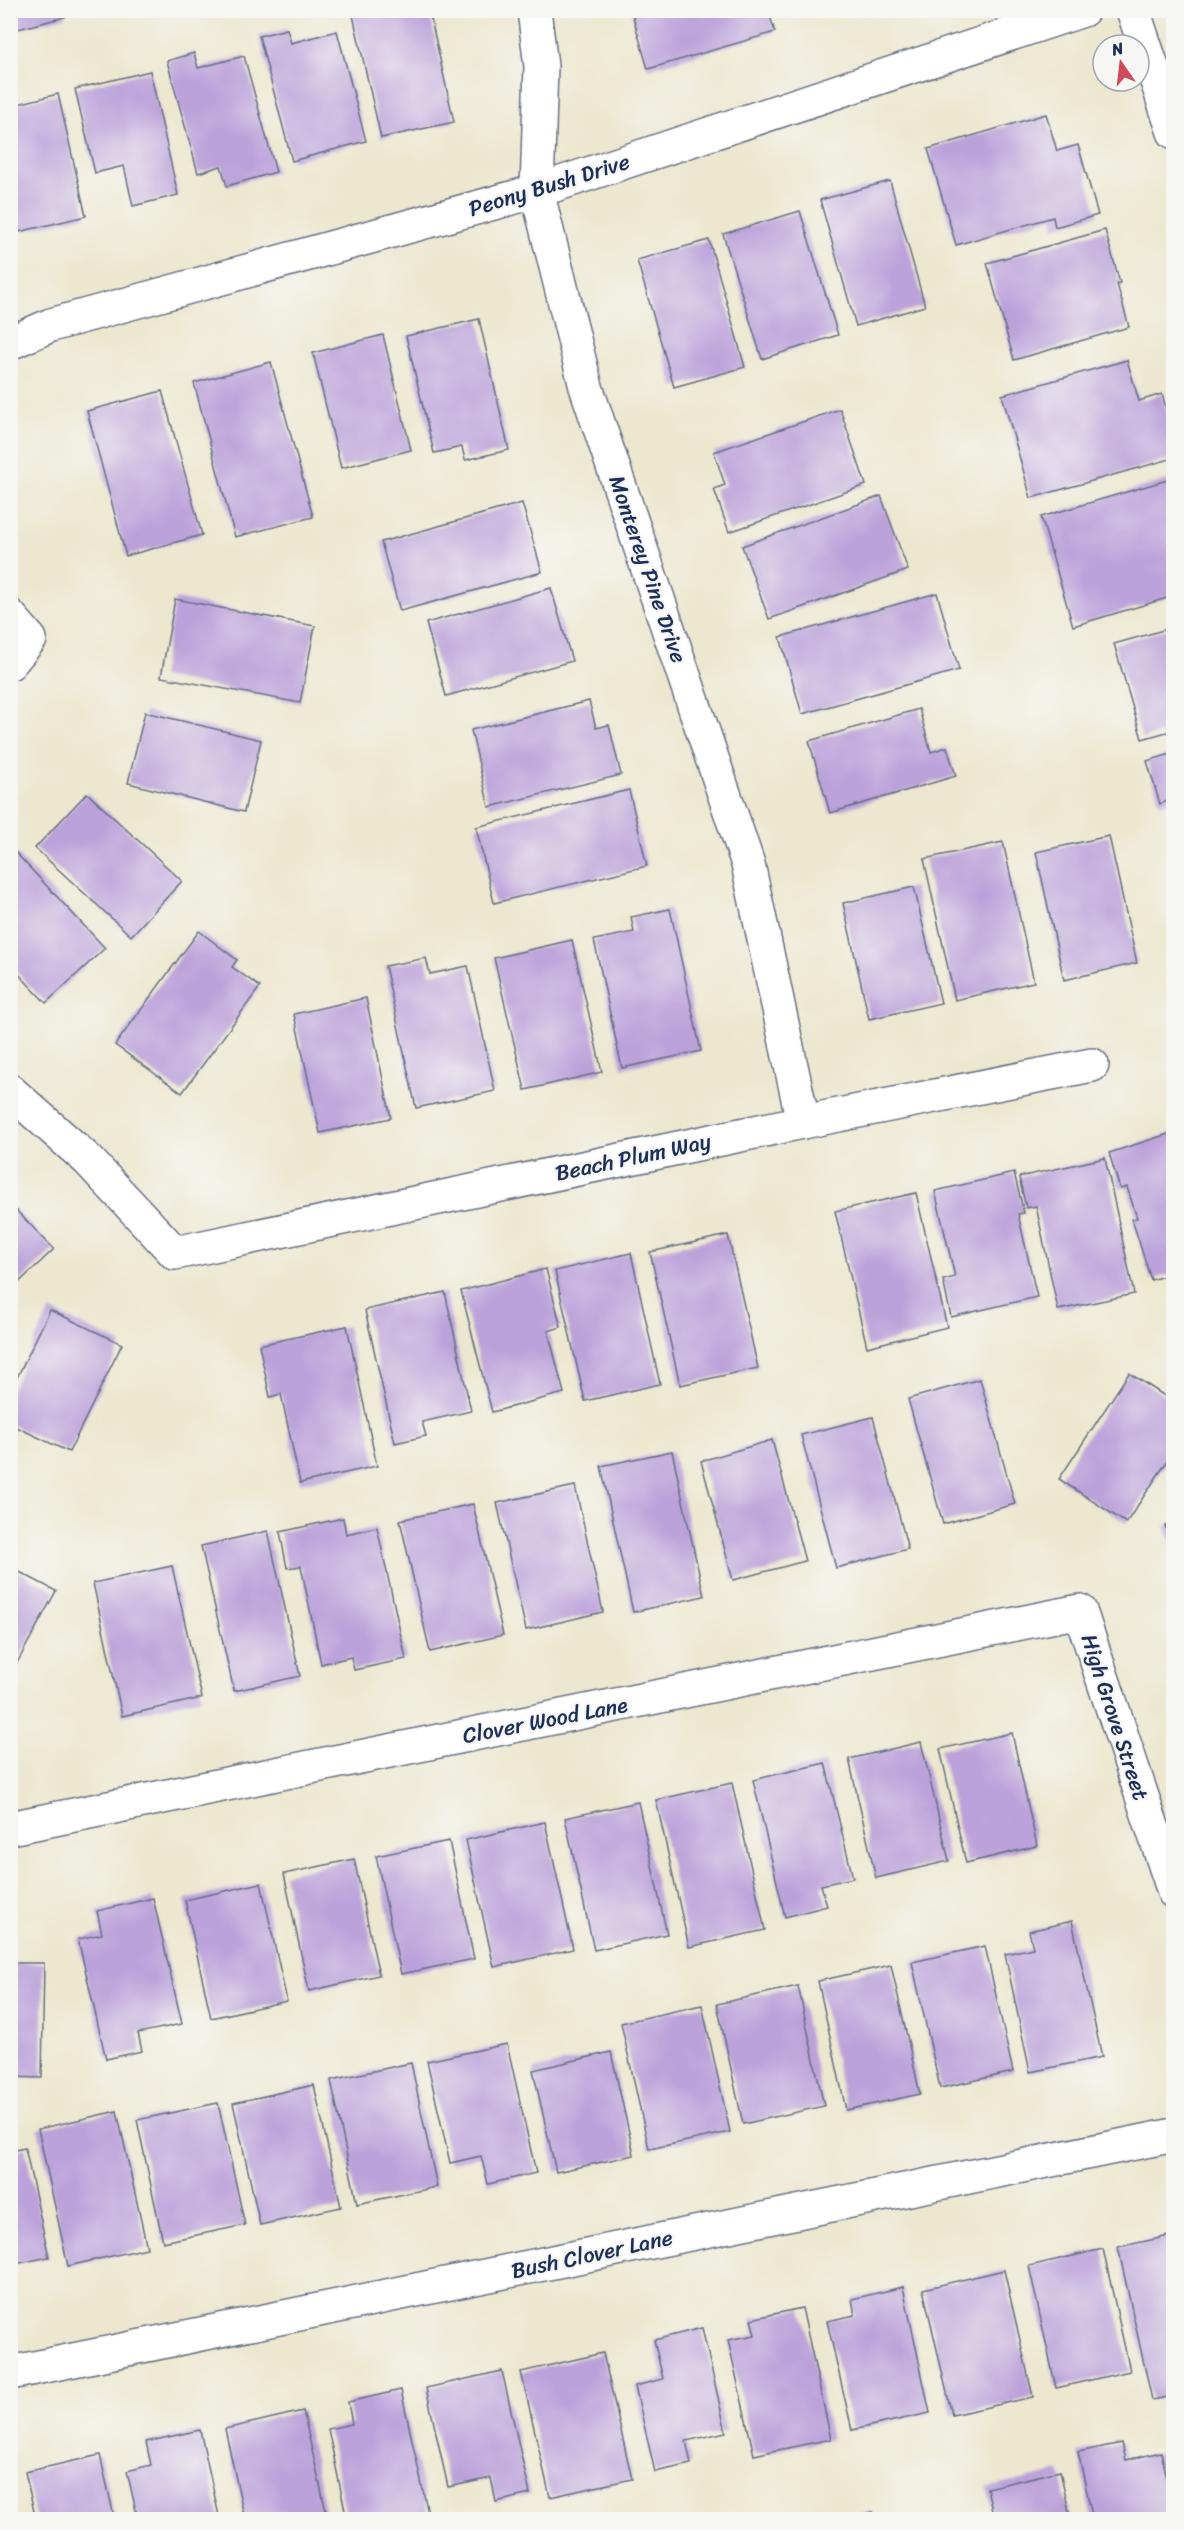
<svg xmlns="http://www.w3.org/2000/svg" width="1184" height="2530" viewBox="0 0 1184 2530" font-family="Sriracha,sans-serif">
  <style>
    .building { fill: #bba2da }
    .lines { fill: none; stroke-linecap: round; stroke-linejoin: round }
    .minor-casing { stroke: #646f85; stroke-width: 36 }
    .minor { stroke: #fff; stroke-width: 33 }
    .labels { text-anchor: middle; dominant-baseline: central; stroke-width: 4.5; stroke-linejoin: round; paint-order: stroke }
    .street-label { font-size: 22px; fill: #1b2f5e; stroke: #f6f6f2 }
  </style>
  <rect width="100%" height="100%" fill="#f6f6f2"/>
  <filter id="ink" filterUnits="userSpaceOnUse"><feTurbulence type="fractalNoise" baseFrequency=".0167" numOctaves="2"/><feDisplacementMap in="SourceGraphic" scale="12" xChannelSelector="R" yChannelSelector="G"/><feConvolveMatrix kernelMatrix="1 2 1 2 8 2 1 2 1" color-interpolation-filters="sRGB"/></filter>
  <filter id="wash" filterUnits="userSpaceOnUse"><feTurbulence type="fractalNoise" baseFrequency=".008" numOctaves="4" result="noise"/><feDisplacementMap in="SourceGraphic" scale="24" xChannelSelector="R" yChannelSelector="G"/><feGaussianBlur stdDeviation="1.35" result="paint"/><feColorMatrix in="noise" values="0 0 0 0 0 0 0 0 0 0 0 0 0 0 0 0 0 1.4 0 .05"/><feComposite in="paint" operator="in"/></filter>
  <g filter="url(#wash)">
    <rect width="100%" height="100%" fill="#ece7ce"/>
    <g id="blocks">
      <g class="building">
        <path d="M 10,10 L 64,10 L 65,17 L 10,31 Z"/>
        <path d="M 429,10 L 454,122 L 381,138 L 352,11 Z"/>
        <path d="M 631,10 L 768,10 L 775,32 L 648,69 Z"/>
        <path d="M 287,29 L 291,43 L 337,31 L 366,141 L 292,161 L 259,36 Z"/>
        <path d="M 194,53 L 198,68 L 244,56 L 276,172 L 227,186 L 221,166 L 198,173 L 167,61 Z"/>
        <path d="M 150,71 L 178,195 L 133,206 L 124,166 L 95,173 L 75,89 Z"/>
        <path d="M 58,94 L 86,216 L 10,234 L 10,106 Z"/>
        <path d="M 1046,114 L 1057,151 L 1078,145 L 1098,215 L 1055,227 L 1053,217 L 956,245 L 928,149 Z"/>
        <path d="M 890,181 L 925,306 L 856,326 L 820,200 Z"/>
        <path d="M 800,211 L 838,335 L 762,359 L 723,234 Z"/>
        <path d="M 1105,230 L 1120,283 L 1117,284 L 1129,327 L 1014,360 L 987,263 Z"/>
        <path d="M 709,240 L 745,367 L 674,387 L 637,260 Z"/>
        <path d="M 479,319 L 509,450 L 465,460 L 462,447 L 434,453 L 406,336 Z"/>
        <path d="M 383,335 L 411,450 L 341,468 L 313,353 Z"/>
        <path d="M 1127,360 L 1139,401 L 1162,394 L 1174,436 L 1174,458 L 1031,498 L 1002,395 Z"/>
        <path d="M 271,362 L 313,517 L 235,537 L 194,383 Z"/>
        <path d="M 162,391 L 202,535 L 126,556 L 87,411 Z"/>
        <path d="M 840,409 L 866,485 L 729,532 L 714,489 L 725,485 L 714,452 Z"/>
        <path d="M 1174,478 L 1174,596 L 1073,626 L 1041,517 Z"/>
        <path d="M 881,496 L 908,570 L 769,619 L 742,546 Z"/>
        <path d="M 522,503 L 542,572 L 400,611 L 381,542 Z"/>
        <path d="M 551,588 L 572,661 L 446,696 L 426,623 Z"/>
        <path d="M 937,593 L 959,670 L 802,714 L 780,637 Z"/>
        <path d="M 175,599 L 315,626 L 300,703 L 161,677 Z"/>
        <path d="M 1174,627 L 1174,730 L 1142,739 L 1114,644 Z"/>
        <path d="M 589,701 L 596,728 L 609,725 L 621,775 L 489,807 L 471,730 Z"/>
        <path d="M 919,709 L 931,752 L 947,747 L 956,776 L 830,813 L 809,741 Z"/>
        <path d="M 145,712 L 261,740 L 244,812 L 128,783 Z"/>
        <path d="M 1174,753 L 1174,813 L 1173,813 L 1169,800 L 1160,804 L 1147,761 Z"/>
        <path d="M 629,790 L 647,866 L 494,903 L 476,827 Z"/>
        <path d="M 87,793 L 182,881 L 131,936 L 35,848 Z"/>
        <path d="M 1109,836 L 1137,963 L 1064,980 L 1036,852 Z"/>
        <path d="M 1003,842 L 1034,982 L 955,1000 L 924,859 Z"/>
        <path d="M 15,852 L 105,948 L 46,1003 L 10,965 L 10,856 Z"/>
        <path d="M 914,887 L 941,1003 L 869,1019 L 843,903 Z"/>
        <path d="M 670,909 L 701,1051 L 622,1068 L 594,940 L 634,932 L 631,917 Z"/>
        <path d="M 199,931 L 237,960 L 232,967 L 260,987 L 182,1093 L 115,1045 Z"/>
        <path d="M 572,940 L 602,1072 L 525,1090 L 494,958 Z"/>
        <path d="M 426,958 L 430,974 L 468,966 L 495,1091 L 416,1108 L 385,966 Z"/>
        <path d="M 366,998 L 391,1118 L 320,1133 L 294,1014 Z"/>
        <path d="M 1174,1132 L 1174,1273 L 1151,1280 L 1132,1219 L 1137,1218 L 1127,1187 L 1120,1189 L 1109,1153 Z"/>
        <path d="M 1105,1158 L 1134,1294 L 1058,1310 L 1036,1206 L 1026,1208 L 1019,1177 Z"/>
        <path d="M 1014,1173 L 1024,1213 L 1018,1214 L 1037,1297 L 951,1317 L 943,1280 L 955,1277 L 935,1191 Z"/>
        <path d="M 916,1193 L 947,1327 L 867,1347 L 835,1211 Z"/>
        <path d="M 10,1204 L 54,1249 L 10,1291 Z"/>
        <path d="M 728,1235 L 758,1368 L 680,1385 L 650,1252 Z"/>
        <path d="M 631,1253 L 660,1384 L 585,1401 L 555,1271 Z"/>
        <path d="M 546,1269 L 561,1327 L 548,1331 L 564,1393 L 492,1412 L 461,1291 Z"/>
        <path d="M 445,1292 L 471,1411 L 422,1422 L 426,1436 L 395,1443 L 365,1310 Z"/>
        <path d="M 50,1310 L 122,1344 L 69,1452 L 10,1424 L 10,1392 Z"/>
        <path d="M 347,1326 L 377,1466 L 300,1483 L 281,1394 L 270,1397 L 259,1345 Z"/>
        <path d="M 1129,1373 L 1174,1402 L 1174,1451 L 1126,1523 L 1059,1479 Z"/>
        <path d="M 980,1379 L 1015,1504 L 943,1524 L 908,1399 Z"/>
        <path d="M 873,1417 L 908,1549 L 836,1568 L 801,1435 Z"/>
        <path d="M 772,1440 L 805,1561 L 733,1580 L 701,1461 Z"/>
        <path d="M 672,1451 L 704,1596 L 633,1612 L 601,1466 Z"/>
        <path d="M 575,1486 L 603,1612 L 526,1630 L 497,1503 Z"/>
        <path d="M 473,1504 L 503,1635 L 430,1652 L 400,1520 Z"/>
        <path d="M 343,1518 L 346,1534 L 377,1527 L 406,1659 L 354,1670 L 351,1657 L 321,1664 L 301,1566 L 287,1568 L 280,1532 Z"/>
        <path d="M 1174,1522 L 1174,1547 L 1173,1547 L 1165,1526 Z"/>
        <path d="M 268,1531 L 300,1676 L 234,1691 L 201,1546 Z"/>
        <path d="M 172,1566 L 202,1698 L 122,1716 L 93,1583 Z"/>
        <path d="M 10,1567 L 56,1591 L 10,1676 Z"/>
        <path d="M 1012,1733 L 1037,1846 L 966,1863 L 940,1749 Z"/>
        <path d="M 921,1742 L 949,1861 L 876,1878 L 849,1759 Z"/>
        <path d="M 825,1763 L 853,1878 L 821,1885 L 827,1906 L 785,1917 L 753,1780 Z"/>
        <path d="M 732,1783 L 765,1930 L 689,1947 L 656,1800 Z"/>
        <path d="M 638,1802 L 667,1934 L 594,1950 L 565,1818 Z"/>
        <path d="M 545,1822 L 573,1949 L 494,1967 L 466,1840 Z"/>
        <path d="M 449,1841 L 474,1959 L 401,1974 L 376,1856 Z"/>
        <path d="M 354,1859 L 379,1975 L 309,1991 L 284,1874 Z"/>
        <path d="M 261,1883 L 287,2001 L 211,2018 L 185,1900 Z"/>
        <path d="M 153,1898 L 182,2024 L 138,2033 L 142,2051 L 106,2059 L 78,1939 L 102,1934 L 97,1911 Z"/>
        <path d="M 1072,1921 L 1102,2057 L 1030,2072 L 1005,1954 L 1033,1948 L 1029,1931 Z"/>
        <path d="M 985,1946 L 1013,2072 L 940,2088 L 912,1962 Z"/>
        <path d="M 10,1963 L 44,1963 L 42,2078 L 10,2077 Z"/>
        <path d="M 891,1965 L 920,2094 L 846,2110 L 818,1981 Z"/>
        <path d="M 798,1986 L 824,2106 L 743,2124 L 717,2004 Z"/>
        <path d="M 702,2005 L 730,2132 L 649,2149 L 621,2023 Z"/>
        <path d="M 507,2044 L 536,2173 L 488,2184 L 481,2156 L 450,2163 L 427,2061 Z"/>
        <path d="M 611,2052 L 634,2155 L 556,2172 L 533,2070 Z"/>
        <path d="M 411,2063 L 437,2187 L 357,2204 L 331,2080 Z"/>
        <path d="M 314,2085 L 341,2207 L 260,2225 L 233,2103 Z"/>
        <path d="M 218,2103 L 245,2225 L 163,2242 L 137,2120 Z"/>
        <path d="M 117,2111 L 147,2248 L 68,2266 L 38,2129 Z"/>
        <path d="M 25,2148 L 49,2257 L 10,2265 L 10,2151 Z"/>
        <path d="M 1174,2235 L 1174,2396 L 1152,2400 L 1118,2247 Z"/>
        <path d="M 1103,2249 L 1130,2371 L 1056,2388 L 1029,2266 Z"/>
        <path d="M 1004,2270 L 1033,2397 L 952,2415 L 923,2289 Z"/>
        <path d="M 903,2287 L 930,2413 L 852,2430 L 827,2321 L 855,2315 L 852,2299 Z"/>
        <path d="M 802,2308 L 831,2439 L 754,2455 L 728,2340 L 755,2335 L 751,2319 Z"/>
        <path d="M 702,2328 L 726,2432 L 686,2441 L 691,2464 L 655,2472 L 635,2386 L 663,2379 L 654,2340 Z"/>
        <path d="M 603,2353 L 632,2479 L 550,2497 L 521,2372 Z"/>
        <path d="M 502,2371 L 530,2494 L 496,2502 L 491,2478 L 448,2487 L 426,2388 Z"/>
        <path d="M 401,2390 L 428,2513 L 397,2520 L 347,2520 L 328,2429 L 352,2424 L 348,2402 Z"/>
        <path d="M 303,2411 L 328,2520 L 245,2520 L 225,2429 Z"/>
        <path d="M 200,2430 L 220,2520 L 138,2520 L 127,2471 L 151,2465 L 146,2442 Z"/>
        <path d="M 1122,2443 L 1126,2460 L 1161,2452 L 1174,2508 L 1174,2520 L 1093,2520 L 1078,2452 Z"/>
        <path d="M 100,2455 L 115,2520 L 36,2520 L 25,2472 Z"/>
        <path d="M 1060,2471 L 1071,2520 L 994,2520 L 987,2488 Z"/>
        <path d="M 873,2512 L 874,2520 L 843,2520 L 843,2519 Z"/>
      </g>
    </g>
  </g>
  <g filter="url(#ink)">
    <use href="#blocks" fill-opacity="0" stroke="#646f85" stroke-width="1.5"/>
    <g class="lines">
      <defs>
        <g id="minor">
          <path d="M 534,10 L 541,66 L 537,191 L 586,387 L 748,864 L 803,1122"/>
          <path d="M 1133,10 L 1174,132"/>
          <path d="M 10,343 L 51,325 L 537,191 L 1083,10"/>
          <path d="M 10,616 L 30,639 L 10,663"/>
          <path d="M 10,1091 L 88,1160 L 175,1253 L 803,1122 L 1092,1065"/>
          <path d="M 10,1828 L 1080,1611 L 1174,1892"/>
          <path d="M 10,2373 L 1174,2135"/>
        </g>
      </defs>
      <use href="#minor" class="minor-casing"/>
      <use href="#minor" class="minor"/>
    </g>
  </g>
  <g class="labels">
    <g class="street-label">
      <text transform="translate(549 185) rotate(-17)">Peony Bush Drive</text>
      <text transform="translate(648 569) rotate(71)">Monterey Pine Drive</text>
      <text transform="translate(633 1157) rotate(-12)">Beach Plum Way</text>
      <text transform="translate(1115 1717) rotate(72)">High Grove Street</text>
      <text transform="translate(545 1720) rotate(-11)">Clover Wood Lane</text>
      <text transform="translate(592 2254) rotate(-12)">Bush Clover Lane</text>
    </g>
  </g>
  <rect width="1184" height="2530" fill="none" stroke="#f6f6f2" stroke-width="36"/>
  <g transform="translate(1121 63) rotate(346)"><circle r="28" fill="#f6f6f2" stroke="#9ea6b7" stroke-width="1.5"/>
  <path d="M0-4.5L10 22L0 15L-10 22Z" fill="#d1495b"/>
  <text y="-9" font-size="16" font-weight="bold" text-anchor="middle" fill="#1b2f5e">N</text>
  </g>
</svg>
